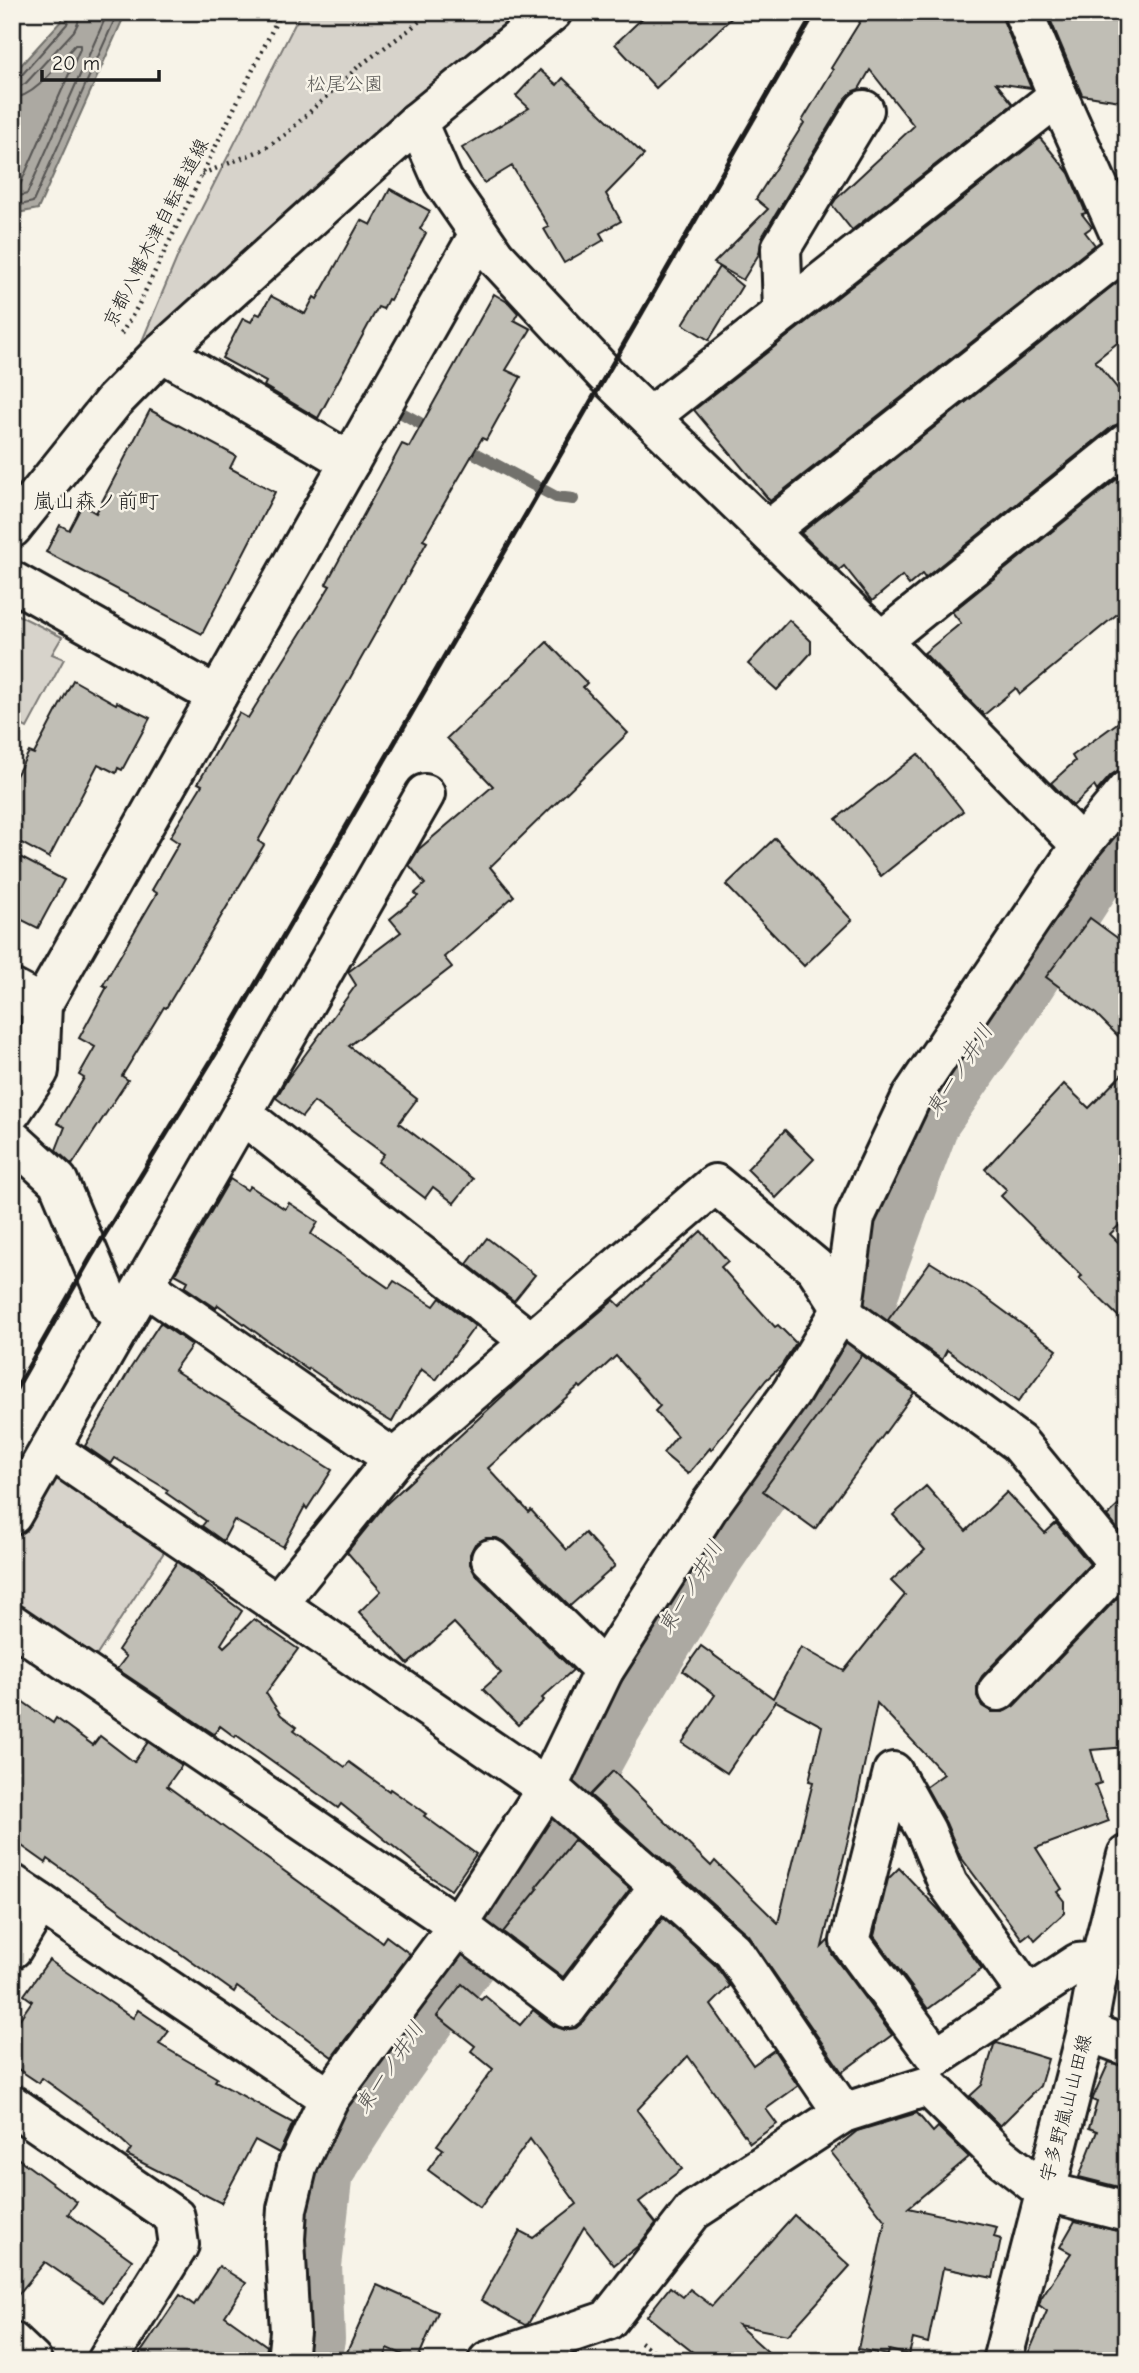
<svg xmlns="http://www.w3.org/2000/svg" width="1139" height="2373" viewBox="0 0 1139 2373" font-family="'Comic Neue','Klee One',sans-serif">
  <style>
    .green { fill: #d7d3cb; stroke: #7a7874; stroke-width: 2 }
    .water { fill: #aca9a2; stroke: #72716c; stroke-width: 2 }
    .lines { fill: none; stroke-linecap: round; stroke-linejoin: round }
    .shore { stroke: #565452; stroke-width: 2 }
    .stream { stroke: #72716c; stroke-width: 12 }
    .river { stroke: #aca9a2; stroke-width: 70 }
    .building { fill: #c0beb5; stroke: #1c1c1c; stroke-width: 2 }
    .minor-casing { stroke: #1c1c1c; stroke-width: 44 }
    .major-casing { stroke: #1c1c1c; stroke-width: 44 }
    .path { stroke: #1c1c1c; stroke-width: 4.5; stroke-dasharray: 2 5; stroke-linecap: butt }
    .minor { stroke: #f7f3e8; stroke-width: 38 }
    .major { stroke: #f7f3e8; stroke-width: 38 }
    .rail { stroke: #1c1c1c; stroke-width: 5 }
    .labels { text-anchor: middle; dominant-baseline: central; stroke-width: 5; stroke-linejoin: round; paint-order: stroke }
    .park-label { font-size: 19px; fill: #545351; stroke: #f7f3e8 }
    .street-label { font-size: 19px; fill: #1c1c1c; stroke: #f7f3e8 }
    .neighbourhood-label { font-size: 21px; fill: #1c1c1c; stroke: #f7f3e8 }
    .water-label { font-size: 21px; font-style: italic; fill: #565452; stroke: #f7f3e8 }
  </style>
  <rect width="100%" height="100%" fill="#f7f3e8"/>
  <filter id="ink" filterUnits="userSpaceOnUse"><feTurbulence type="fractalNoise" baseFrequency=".0143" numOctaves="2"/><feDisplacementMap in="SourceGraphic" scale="14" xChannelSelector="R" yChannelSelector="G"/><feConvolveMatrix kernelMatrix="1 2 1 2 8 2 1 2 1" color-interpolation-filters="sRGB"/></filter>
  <g filter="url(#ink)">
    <g class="green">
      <path d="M 301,12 L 542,12 L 135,358 L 179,253 Z"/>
      <path d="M 12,612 L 62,637 L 52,654 L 64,659 L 27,728 L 12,720 Z"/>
      <path d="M 57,1465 L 170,1543 L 95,1658 L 12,1603 L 12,1546 Z"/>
    </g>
    <path class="water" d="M 64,12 L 126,12 L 38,209 L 12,214 L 12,75 L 62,20 Z"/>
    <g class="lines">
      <g class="shore">
        <path d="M 12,79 L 20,77 L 67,24 L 70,12"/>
        <path d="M 12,88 L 19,87 L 26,83 L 74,31 L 78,23 L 79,12"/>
        <path d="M 12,98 C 36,98 59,62 75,45 L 80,45 L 80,49 L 20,185 L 12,188"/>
        <path d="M 12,198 L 27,194 L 108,12"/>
        <path d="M 12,207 L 33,202 L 118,12"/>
      </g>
      <g class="stream">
        <path d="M 400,412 L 436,432"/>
        <path d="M 461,446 L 556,497 L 573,499"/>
      </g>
      <path class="river" d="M 304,2361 L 310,2339 L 307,2265 L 318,2171 L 386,2066 L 536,1854 L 607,1724 L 710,1553 L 842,1361 L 874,1260 L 926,1118 L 1006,1003 L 1111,841 L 1127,826"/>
    </g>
    <g class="building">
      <path d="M 649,12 L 738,12 L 656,88 L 615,44 Z"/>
      <path d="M 866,12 L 1002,12 L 1003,20 L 1031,88 L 996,83 L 1013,104 L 852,230 L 832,205 L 836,199 L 914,126 L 870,70 L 859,89 L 853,91 L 845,99 L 762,237 L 759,254 L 743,280 L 714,263 L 768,209 L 756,199 L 804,123 L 802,121 L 833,70 L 831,68 Z"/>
      <path d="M 1047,12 L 1127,12 L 1127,102 L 1082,95 Z"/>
      <path d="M 540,70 L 557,85 L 563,78 L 644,155 L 606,194 L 621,221 L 600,233 L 604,240 L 564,263 L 544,229 L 549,227 L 512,166 L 484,183 L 462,148 L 529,108 L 516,96 Z"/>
      <path d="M 1040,138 L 1069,173 L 1086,213 L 1082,214 L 1092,227 L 1085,232 L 1095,245 L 770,501 L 694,410 Z"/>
      <path d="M 390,189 L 430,211 L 420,229 L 426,233 L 390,300 L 388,299 L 383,309 L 378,307 L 318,418 L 264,386 L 266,382 L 222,358 L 243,318 L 251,322 L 256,313 L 260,315 L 271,296 L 305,314 L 314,297 L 317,299 L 361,220 L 371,225 Z"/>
      <path d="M 719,267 L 742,286 L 709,340 L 683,324 Z"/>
      <path d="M 1120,280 L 1127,289 L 1127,335 L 1095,361 L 1127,400 L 1127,422 L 1113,426 L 925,578 L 922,574 L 909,585 L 902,576 L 872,601 L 844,566 L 839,570 L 801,533 Z"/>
      <path d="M 494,294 L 509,303 L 518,313 L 514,320 L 531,329 L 506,370 L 521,377 L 486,440 L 482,438 L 423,540 L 427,542 L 258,841 L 264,845 L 166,1008 L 164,1007 L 122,1076 L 128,1080 L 72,1165 L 56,1150 L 65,1127 L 57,1123 L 84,1078 L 79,1075 L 95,1047 L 79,1038 L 107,987 L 103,985 L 157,893 L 152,890 L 179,843 L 170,837 L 202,785 L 198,783 L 239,713 L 248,718 L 330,586 L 326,584 L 402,444 L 409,447 Z"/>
      <path d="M 150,410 L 236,456 L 230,468 L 275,492 L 202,634 L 46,552 L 60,525 L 69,530 L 82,505 L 96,513 Z"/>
      <path d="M 1127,471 L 1127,606 L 1020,694 L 1016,688 L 984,715 L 924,653 L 961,623 L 952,612 Z"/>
      <path d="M 789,620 L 811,641 L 811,653 L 777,690 L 748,664 Z"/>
      <path d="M 547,642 L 587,683 L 583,687 L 628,733 L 490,867 L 514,896 L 444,957 L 452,967 L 349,1046 L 417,1099 L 399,1123 L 473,1179 L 454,1203 L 433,1187 L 425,1198 L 378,1162 L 384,1154 L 314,1102 L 302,1117 L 276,1098 L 288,1078 L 356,985 L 348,972 L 401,932 L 390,919 L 418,896 L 415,893 L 425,884 L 409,865 L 419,849 L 493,786 L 447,738 Z"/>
      <path d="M 73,680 L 116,704 L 117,702 L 150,718 L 122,770 L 118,768 L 116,773 L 98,764 L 49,858 L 12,838 L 12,783 L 29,752 L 34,754 Z"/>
      <path d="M 1127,716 L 1127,768 L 1119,770 L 1111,775 L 1097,791 L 1094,786 L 1073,806 L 1051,783 L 1075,761 L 1072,756 Z"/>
      <path d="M 918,754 L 963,811 L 881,876 L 836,819 Z"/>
      <path d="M 775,838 L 852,920 L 804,966 L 726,885 Z"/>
      <path d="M 12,853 L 64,880 L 38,928 L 12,915 Z"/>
      <path d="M 1090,918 L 1127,945 L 1127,1045 L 1096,1014 L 1046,977 Z"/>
      <path d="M 1127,1069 L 1127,1218 L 1110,1234 L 1127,1251 L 1127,1325 L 1079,1278 L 1082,1276 L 1001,1196 L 1007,1190 L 985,1169 L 1064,1084 L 1089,1108 Z"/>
      <path d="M 785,1130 L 814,1159 L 776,1198 L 747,1169 Z"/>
      <path d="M 230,1179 L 247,1190 L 250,1186 L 285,1209 L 289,1203 L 318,1222 L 311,1234 L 389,1288 L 394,1281 L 434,1306 L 440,1298 L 475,1326 L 436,1380 L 421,1369 L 392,1422 L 365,1406 L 309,1368 L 308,1370 L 218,1305 L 216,1308 L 185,1287 L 188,1281 L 175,1274 Z"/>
      <path d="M 701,1231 L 728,1261 L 721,1267 L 775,1327 L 778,1325 L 796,1343 L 781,1366 L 766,1380 L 711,1450 L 710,1448 L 688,1474 L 663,1453 L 677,1436 L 655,1411 L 660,1406 L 616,1356 L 581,1388 L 579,1386 L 488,1468 L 529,1512 L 531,1510 L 567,1550 L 585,1533 L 615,1566 L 570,1606 L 506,1543 L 497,1538 L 486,1538 L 475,1544 L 470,1554 L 470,1564 L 475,1574 L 573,1670 L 542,1698 L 544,1700 L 518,1725 L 483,1689 L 501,1673 L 454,1623 L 408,1664 L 359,1612 L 381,1591 L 347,1552 L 385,1505 L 533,1368 L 614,1300 L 620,1306 Z"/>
      <path d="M 487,1238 L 535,1275 L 514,1301 L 467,1264 Z"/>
      <path d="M 930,1262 L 981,1294 L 1057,1350 L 1018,1402 L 947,1350 L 942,1360 L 888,1320 Z"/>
      <path d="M 160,1323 L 192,1345 L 174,1370 L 332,1470 L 307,1509 L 305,1506 L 283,1547 L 234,1520 L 223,1541 L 202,1526 L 206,1521 L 166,1493 L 168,1490 L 115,1458 L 111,1464 L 85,1446 L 130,1369 Z"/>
      <path d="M 862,1355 L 914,1393 L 815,1529 L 763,1491 Z"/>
      <path d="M 926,1486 L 966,1531 L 1007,1492 L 1045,1533 L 1056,1523 L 1090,1564 L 982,1676 L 977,1685 L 977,1696 L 982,1706 L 992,1712 L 1003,1712 L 1014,1706 L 1124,1591 L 1127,1592 L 1127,1701 L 1123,1701 L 1127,1747 L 1091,1750 L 1101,1783 L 1095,1785 L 1109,1821 L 1036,1848 L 1062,1889 L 1057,1892 L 1064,1901 L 1064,1913 L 1035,1940 L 1030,1933 L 1022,1939 L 960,1856 L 946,1823 L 926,1787 L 944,1774 L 877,1703 L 853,1819 L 822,1947 L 829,1940 L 832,1954 L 892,2035 L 842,2072 L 748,1935 L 590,1795 L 613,1771 L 711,1866 L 715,1861 L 778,1923 L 813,1782 L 809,1781 L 822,1726 L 776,1701 L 727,1773 L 682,1743 L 715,1695 L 683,1671 L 701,1646 L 773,1698 L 801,1647 L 844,1671 L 905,1595 L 891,1581 L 925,1550 L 893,1515 Z"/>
      <path d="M 1127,1497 L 1127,1540 L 1107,1516 Z"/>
      <path d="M 177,1562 L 242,1611 L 221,1644 L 224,1647 L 254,1619 L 298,1649 L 266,1693 L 281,1715 L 297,1727 L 294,1730 L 345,1767 L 349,1762 L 389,1791 L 390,1789 L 409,1802 L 426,1814 L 424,1816 L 476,1854 L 451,1890 L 431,1877 L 341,1804 L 338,1808 L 236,1735 L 235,1737 L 220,1726 L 214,1734 L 117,1669 L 126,1657 L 118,1650 Z"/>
      <path d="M 12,1694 L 53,1723 L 56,1718 L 93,1745 L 100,1736 L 134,1762 L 148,1742 L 182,1765 L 167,1786 L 382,1942 L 386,1936 L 410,1954 L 332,2057 L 237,1987 L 234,1992 L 48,1859 L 46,1863 L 12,1839 Z"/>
      <path d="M 574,1840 L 630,1889 L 563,1977 L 503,1932 L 538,1889 L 536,1887 Z"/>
      <path d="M 899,1868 L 939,1910 L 982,1969 L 928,2009 L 874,1936 L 888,1879 Z"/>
      <path d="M 663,1918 L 716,1966 L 730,1986 L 711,2005 L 753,2065 L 774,2050 L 798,2086 L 766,2109 L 777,2124 L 750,2143 L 688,2056 L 637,2110 L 682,2169 L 639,2202 L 656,2223 L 638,2246 L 614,2265 L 584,2227 L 528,2324 L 525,2325 L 481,2300 L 520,2231 L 533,2238 L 577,2204 L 530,2139 L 480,2208 L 428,2170 L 443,2149 L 437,2145 L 493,2069 L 471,2051 L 475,2046 L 437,2016 L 462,1984 L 481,2000 L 485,1996 L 520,2025 L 533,2010 L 554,2026 L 565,2030 L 576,2028 L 584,2021 Z"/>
      <path d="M 49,1960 L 133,2018 L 138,2010 L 169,2031 L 159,2044 L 217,2078 L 215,2081 L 293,2123 L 279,2153 L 255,2140 L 221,2203 L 127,2155 L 131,2149 L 99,2119 L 42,2078 L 39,2083 L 12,2065 L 12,2030 L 32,2001 L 24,1995 Z"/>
      <path d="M 997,2043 L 1048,2059 L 1040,2086 L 1000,2126 L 970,2096 L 982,2085 L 994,2045 Z"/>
      <path d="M 1109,2062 L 1127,2067 L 1127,2189 L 1079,2177 L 1097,2131 L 1089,2128 L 1097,2102 L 1092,2100 Z"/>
      <path d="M 917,2113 L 933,2132 L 938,2127 L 969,2157 L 908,2208 L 997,2227 L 994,2237 L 1001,2239 L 993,2278 L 943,2268 L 928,2343 L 913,2339 L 909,2355 L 889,2350 L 888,2355 L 858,2349 L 885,2221 L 831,2152 L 857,2131 Z"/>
      <path d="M 12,2154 L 77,2202 L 68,2214 L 132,2260 L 103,2302 L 45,2262 L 12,2302 Z"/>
      <path d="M 794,2215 L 850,2266 L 788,2335 L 738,2325 L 778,2361 L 704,2361 L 647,2316 L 670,2287 L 683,2297 L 690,2289 L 712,2306 Z"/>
      <path d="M 1075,2221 L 1127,2233 L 1127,2347 L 1117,2361 L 1025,2361 L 1047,2311 L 1039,2305 L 1041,2298 L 1071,2253 L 1060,2247 Z"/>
      <path d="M 219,2266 L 246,2283 L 225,2316 L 267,2346 L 265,2361 L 135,2361 L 180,2295 L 194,2305 Z"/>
      <path d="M 377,2285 L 438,2312 L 417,2361 L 388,2348 L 383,2361 L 343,2361 Z"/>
    </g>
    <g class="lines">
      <defs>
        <g id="minor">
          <path d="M 417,122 L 443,181 L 495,256 L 606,375 L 881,641 L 1081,845 L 1127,790"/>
          <path d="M 783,312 L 781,248 L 864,110"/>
          <path d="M 162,352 L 350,462"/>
          <path d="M 650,417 L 1058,96"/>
          <path d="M 12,528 L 113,402 L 162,352 L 417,122 L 552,12"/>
          <path d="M 769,530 L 1126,248 L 1058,96 L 1023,12"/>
          <path d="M 12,581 L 217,696"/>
          <path d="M 881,641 L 1127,443"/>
          <path d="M 12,989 L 42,1005"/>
          <path d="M 12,1111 L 39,1071 L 42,1005 L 479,234"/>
          <path d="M 242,1114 L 531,1342"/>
          <path d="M 14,1141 L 58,1181 L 110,1305 L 124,1319"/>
          <path d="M 144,1285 L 394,1459"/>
          <path d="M 50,1449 L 558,1796 L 733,1951 L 843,2113"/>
          <path d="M 12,1515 L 425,794"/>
          <path d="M 491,1559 L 604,1670"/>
          <path d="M 277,1604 L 394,1459 L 715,1184 L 815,1267 L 848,1318 L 1019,1443 L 1119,1565 L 1127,1570"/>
          <path d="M 12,1624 L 464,1930 L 567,2008 L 660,1885"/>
          <path d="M 998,1691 L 1119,1565"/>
          <path d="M 12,1884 L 329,2098"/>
          <path d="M 12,1949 L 40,1903"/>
          <path d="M 1028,1995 L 948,1884 L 926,1831 L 893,1772 L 850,1941 L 936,2057 L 1078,1963 L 1100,1961"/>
          <path d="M 1087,2031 L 1127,2046"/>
          <path d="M 12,2105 L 175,2217 L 179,2245 L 107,2361"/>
          <path d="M 12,2342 L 32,2361"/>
          <path d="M 287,2361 L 290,2332 L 285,2239 L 287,2209 L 298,2164 L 329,2098 L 457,1927 L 547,1788 L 604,1670 L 710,1505 L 791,1393 L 843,1307 L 855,1217 L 912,1096 L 1081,845"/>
          <path d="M 488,2361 L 608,2320 L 693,2211 L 843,2113 L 928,2086 L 996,2153 L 1044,2191 L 1127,2212"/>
        </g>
        <path id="major" d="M 1002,2361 L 1087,2031 L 1100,1961 L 1127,1855"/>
      </defs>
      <use href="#minor" class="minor-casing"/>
      <use href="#major" class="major-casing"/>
      <g class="path">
        <path d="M 202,174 L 262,150 L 285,135 L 359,66 L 409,30 L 430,12"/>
        <path d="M 121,334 L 138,306 L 281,12"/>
        <path d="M 640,2342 L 668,2361"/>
      </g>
      <use href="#minor" class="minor"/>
      <use href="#major" class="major"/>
      <path class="rail" d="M 12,1396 L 91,1257 L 216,1053 L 815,12"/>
    </g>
  </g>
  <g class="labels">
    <g class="park-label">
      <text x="345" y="84">松尾公園</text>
    </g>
    <g class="street-label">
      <text transform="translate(156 233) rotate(-63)">京都八幡木津自転車道線</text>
      <text transform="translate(1066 2108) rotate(-75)">宇多野嵐山山田線</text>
    </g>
    <g class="neighbourhood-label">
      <text x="96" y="501">嵐山森ノ前町</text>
    </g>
    <g class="water-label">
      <text transform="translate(959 1070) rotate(-57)">東一ノ井川</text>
      <text transform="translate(690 1587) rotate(-59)">東一ノ井川</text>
      <text transform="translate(389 2067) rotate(-56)">東一ノ井川</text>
    </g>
  </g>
  <rect width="1139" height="2373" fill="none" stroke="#f7f3e8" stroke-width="42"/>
  <rect x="21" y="21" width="1097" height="2331" fill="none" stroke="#1c1c1c" stroke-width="2.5" filter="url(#ink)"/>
  <path d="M42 70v10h117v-10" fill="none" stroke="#1c1c1c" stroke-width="3.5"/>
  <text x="52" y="70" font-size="21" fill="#1c1c1c" stroke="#f7f3e8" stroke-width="5" paint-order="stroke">20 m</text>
</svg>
